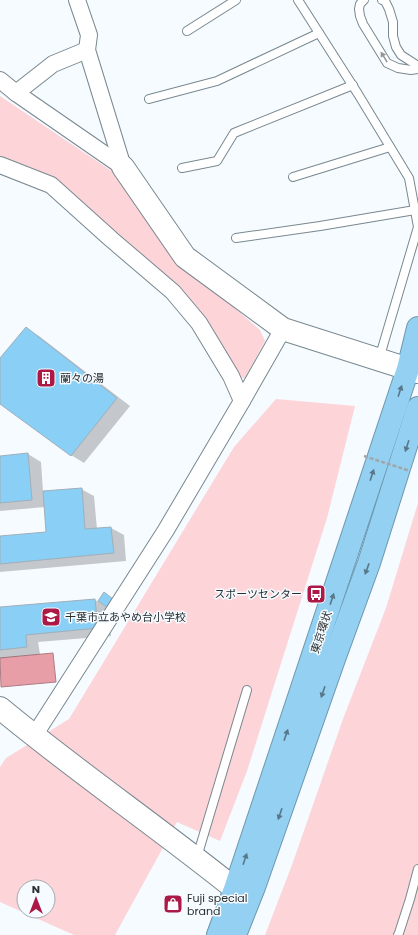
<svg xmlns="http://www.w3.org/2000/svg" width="418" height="935" viewBox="0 0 418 935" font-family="Poppins,'Noto Sans JP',sans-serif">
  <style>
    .green { fill: #fdd4d8; fill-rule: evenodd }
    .water { fill: #e79ea7; stroke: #ae7c84 }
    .shadow { fill: #0003 }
    .building { fill: #8acff5; stroke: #a0afb8 }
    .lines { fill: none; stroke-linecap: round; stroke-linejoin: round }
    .lane-casing { stroke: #798890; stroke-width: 10 }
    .street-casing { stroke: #798890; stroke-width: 18 }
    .secondary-casing { stroke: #798890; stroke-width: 24 }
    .highway-casing { stroke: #6e97af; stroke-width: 24 }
    .lane { stroke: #fff; stroke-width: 8 }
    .street { stroke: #fff; stroke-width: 16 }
    .secondary { stroke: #fff; stroke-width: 22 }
    .highway { stroke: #93d0f2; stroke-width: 22 }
    .path-bridge { stroke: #a0a6aa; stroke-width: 2.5; stroke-dasharray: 4 2; stroke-linecap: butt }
    .oneway { fill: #949698 }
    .oneway2 { fill: #587788 }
    .labels { text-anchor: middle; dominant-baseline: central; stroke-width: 3; stroke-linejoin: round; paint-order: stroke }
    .poi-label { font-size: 11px; fill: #282e32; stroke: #f5fbff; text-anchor: start }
    .street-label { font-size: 11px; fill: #282e32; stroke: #f5fbff }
  </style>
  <rect width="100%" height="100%" fill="#f5fbff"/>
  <g class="green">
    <path d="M 0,96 L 116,174 L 181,262 L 260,330 L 265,341 L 245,378 L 241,378 L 204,321 L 56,183 L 0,159 Z"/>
    <path d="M 276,399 L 355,406 L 327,518 L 247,771 L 220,841 L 177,822 L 115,935 L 74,935 L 0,902 L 0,767 L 6,758 L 69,719 L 234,447 ZM 24,887 L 48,887 L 48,911 L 24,911 Z"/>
    <path d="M 418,503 L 418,935 L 265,935 L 292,865 L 343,719 L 386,608 Z"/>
  </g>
  <path class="water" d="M 53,653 L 56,682 L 1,687 L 0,658 Z"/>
  <g class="shadow">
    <path d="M 26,329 L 39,336 L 130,406 L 84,463 L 71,455 L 0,402 L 0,360 Z"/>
    <path d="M 28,454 L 41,462 L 43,492 L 81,489 L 94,496 L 97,529 L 111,528 L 124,535 L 126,561 L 0,572 L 0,537 L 47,533 L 45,507 L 0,511 L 0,457 Z"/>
    <path d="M 104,594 L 115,601 L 108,606 L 111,636 L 38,642 L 40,654 L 0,658 L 0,608 L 95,600 L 99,602 Z"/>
  </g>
  <g class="building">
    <path d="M 26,327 L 117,398 L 71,456 L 0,404 L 0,358 Z"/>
    <path d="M 28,453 L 32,500 L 0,503 L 0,456 Z"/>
    <path d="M 82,488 L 85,529 L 111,527 L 114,553 L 0,564 L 0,536 L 46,532 L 43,491 Z"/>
    <path d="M 104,592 L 113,599 L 107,607 L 98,601 Z"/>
    <path d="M 95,599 L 98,628 L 26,635 L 27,647 L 0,650 L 0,607 Z"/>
  </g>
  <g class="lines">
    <defs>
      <g id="lane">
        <path d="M 298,0 L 358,94 L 409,178 L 418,227 L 379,359"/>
        <path d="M 364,0 L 360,4 L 359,9 L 360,16 L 363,24 L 387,63 L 398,68 L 411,70 L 418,69"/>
        <path d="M 382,0 L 385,1 L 389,9 L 393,22 L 393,36 L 396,47 L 401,55 L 418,66"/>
        <path d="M 187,31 L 236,0"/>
        <path d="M 149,99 L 217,81 L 319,33"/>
        <path d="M 182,168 L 217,161 L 234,133 L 353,85"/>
        <path d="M 293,177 L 390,147"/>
        <path d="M 236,238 L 320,226 L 415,210"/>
        <path d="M 197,857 L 247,690"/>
        <path d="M 398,935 L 399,933 L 410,899 L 418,869"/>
      </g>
      <g id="street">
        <path d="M 77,0 L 89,35 L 87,50 L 123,167"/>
        <path d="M 0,80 L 16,93 L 123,167"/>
        <path d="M 16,93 L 53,64 L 87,50"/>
        <path d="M 0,165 L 51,185 L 111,239 L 173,292 L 199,323 L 231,376 L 242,401"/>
        <path d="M 34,736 L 166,530 L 242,401 L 283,329"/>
      </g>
      <g id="secondary">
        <path d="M 123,167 L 185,257 L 283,329 L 418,372"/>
        <path d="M 0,708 C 76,771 158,827 235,889"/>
      </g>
      <g id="highway">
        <path d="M 218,935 L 235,889 L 296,706 L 400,393 L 408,369 L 418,328"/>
        <path d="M 235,935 L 254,887 L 334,659 L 369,563 L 418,408"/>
      </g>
    </defs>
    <use href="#lane" class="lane-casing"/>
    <use href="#street" class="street-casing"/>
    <use href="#secondary" class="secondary-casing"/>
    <use href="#highway" class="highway-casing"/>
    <use href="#lane" class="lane"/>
    <use href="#street" class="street"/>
    <use href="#secondary" class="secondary"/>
    <use href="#highway" class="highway"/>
    <path class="path-bridge" d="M 364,456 L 410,471"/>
  </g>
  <defs><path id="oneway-solid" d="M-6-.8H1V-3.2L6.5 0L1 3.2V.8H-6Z"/></defs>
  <use class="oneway" href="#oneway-solid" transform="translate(384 57) rotate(-122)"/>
  <g class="oneway2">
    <use href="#oneway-solid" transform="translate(400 391) rotate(-72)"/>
    <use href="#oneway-solid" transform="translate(407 446) rotate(108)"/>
    <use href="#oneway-solid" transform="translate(372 475) rotate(-72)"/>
    <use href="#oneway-solid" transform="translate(367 569) rotate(110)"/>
    <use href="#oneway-solid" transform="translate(332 599) rotate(-72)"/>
    <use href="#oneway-solid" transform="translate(323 692) rotate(109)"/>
    <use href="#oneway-solid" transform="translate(286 735) rotate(-71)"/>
    <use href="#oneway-solid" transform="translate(280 814) rotate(109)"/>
    <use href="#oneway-solid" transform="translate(245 859) rotate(-71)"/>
  </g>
  <defs>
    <symbol id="building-square" viewBox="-11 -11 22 22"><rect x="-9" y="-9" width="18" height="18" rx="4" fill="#ad1946" stroke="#f5fbff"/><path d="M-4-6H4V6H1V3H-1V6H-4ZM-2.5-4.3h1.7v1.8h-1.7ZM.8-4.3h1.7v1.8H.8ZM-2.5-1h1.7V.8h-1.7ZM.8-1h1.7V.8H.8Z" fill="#fff"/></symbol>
    <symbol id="bus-square" viewBox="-11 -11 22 22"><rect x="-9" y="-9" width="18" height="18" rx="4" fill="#ad1946" stroke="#f5fbff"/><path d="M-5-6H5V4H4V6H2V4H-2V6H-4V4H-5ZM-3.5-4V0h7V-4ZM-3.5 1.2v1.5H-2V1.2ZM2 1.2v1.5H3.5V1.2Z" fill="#fff"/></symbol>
    <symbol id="school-square" viewBox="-11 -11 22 22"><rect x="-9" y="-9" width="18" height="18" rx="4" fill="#ad1946" stroke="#f5fbff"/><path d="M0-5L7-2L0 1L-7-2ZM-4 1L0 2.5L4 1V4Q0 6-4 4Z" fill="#fff"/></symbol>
    <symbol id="shop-square" viewBox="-11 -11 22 22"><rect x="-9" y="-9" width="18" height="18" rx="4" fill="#ad1946" stroke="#f5fbff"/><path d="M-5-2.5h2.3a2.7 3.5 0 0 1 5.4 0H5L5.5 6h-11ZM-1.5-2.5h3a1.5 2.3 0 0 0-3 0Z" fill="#fff"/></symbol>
  </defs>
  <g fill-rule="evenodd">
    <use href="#building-square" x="35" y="367" width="22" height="22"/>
    <use href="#bus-square" x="305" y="583" width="22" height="22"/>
    <use href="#school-square" x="40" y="606" width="22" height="22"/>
    <use href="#shop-square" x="162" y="893" width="22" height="22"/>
  </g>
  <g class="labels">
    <g class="poi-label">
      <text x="60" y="378">蘭々の湯</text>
      <text x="302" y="594" text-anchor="end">スポーツセンター</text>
      <text x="65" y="617">千葉市立あやめ台小学校</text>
      <text x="187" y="898">Fuji special<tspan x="187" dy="13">brand</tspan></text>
    </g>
    <g class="street-label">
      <text transform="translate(321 632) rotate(-72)">東京環状</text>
    </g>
  </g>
  <g transform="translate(36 899)"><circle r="19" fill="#f5fbff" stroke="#a3a9ad"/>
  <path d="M0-3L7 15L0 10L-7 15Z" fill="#ad1946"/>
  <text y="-6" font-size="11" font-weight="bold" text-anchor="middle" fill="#282e32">N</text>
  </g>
</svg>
